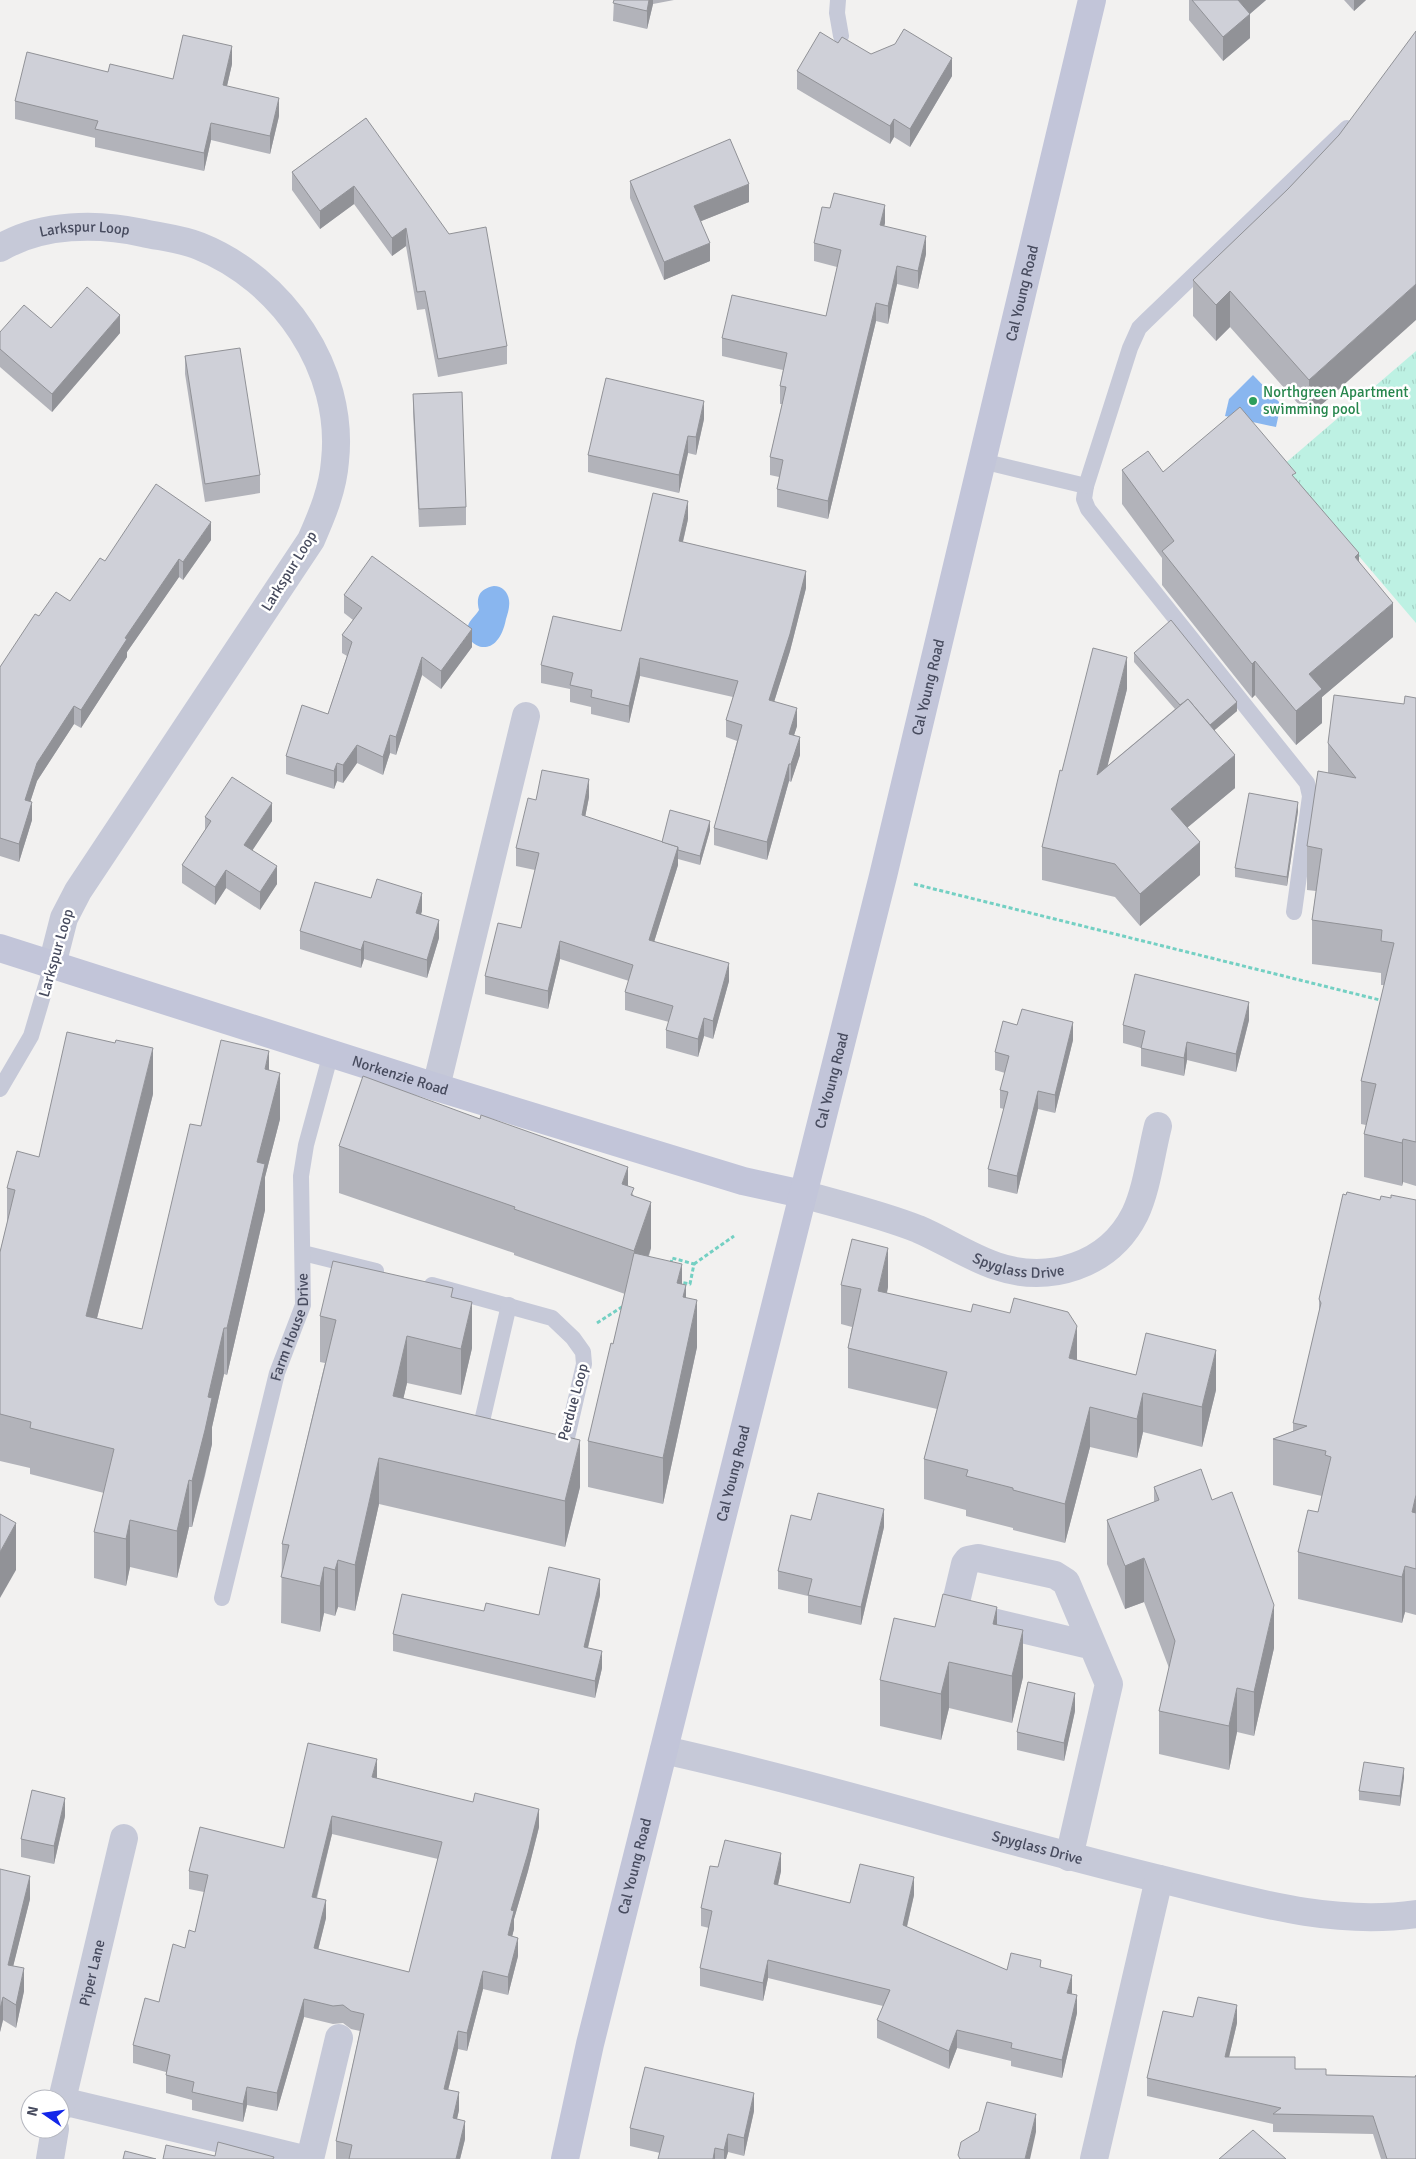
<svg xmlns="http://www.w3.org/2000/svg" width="1416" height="2159" viewBox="0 0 1416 2159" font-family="Signika,sans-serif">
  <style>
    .grass { fill: url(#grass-tufts) }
    .water { fill: #89b6ef }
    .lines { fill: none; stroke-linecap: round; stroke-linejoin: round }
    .path { stroke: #74d0c3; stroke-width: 3; stroke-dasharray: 4 2.5; stroke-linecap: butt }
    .lane { stroke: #c6c9d8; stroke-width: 16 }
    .street { stroke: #c6c9d8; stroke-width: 28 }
    .secondary { stroke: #c2c5d9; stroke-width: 28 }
    .wall { fill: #b2b3ba; fill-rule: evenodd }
    .shaded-wall { fill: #919297 }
    .building { fill: #cfd0d8; stroke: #919297; fill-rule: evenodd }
    .leisure-dot { fill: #2e9e5b; stroke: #fff; stroke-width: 2 }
    .labels { text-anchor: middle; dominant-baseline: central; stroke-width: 5; stroke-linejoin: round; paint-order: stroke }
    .street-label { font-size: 15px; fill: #474b5e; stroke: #fff }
    .leisure-label { font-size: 15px; fill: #27864d; stroke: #fff; text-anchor: start }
  </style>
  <defs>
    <pattern id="grass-tufts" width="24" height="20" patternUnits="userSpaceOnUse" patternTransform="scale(1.25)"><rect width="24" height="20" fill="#bdf1e3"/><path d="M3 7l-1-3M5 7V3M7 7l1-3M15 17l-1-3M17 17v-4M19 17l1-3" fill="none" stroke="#a4d0c5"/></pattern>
  </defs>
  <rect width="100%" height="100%" fill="#f2f1f0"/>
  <path class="grass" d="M 1416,351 L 1416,623 L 1282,466 Z"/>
  <g class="water">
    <path d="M 1253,375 L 1281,404 L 1276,427 L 1225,416 L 1229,399 Z"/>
    <path d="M 494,586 C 502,586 508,592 509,600 C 510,606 508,613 506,619 C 497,665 462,645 468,626 C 469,621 476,615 479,610 C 476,597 479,589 494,586 Z"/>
  </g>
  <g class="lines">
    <g class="path">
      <path d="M 914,884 L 1384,1001"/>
      <path d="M 671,1264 L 672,1258 L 694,1264 L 690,1284 L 679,1282"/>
      <path d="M 694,1264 L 734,1236"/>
      <path d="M 597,1323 L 625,1305"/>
    </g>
    <g class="lane">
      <path d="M 838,0 L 837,13 L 841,36"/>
      <path d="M 982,461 L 1086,486 L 1084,499 L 1088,509 L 1307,783 L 1310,796 L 1294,912"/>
      <path d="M 1086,486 L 1130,348 L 1139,328 L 1146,321 L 1347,128"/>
      <path d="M 0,1089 L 31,1036 L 52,965"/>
      <path d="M 303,1253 L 376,1271"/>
      <path d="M 432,1285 L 552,1318 L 573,1338 L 583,1352 L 584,1364 L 566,1442 L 559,1449 L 552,1450"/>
      <path d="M 484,1435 L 479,1434 L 509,1305"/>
      <path id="s1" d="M 222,1598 L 277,1373 L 303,1305 L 301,1176 L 306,1145 L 331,1053"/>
    </g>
    <g class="street">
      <path id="s2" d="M 0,248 C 42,223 98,223 143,233 C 161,237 182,239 199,246 C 282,279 345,369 335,461 C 333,489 322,515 311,540 L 78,891 L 64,918 L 52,965"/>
      <path d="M 436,1087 L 526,716"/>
      <path id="s3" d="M 802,1194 C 841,1205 880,1214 918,1229 C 944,1240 969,1257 996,1266 C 1049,1284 1109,1266 1135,1214 C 1147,1189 1151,1153 1158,1126"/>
      <path id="s4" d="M 664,1750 C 830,1787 991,1838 1156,1878 C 1240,1898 1329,1927 1416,1914"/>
      <path d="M 1069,1857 L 1109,1684 L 1066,1582 L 1055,1575 L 978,1558 L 968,1560 L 965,1564 L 955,1606 L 959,1614 L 1093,1646"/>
      <path d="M 62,2101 L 304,2159"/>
      <path id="s5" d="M 60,2108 L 124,1838"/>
      <path d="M 50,2159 L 55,2129"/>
      <path d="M 310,2159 L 339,2038"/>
      <path d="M 1094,2159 L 1159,1879"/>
    </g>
    <g class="secondary">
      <path id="s6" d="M 0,948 L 436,1087 L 743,1181 L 802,1194"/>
      <path id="s7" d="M 565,2159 L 590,2044 L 883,876 L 1092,0"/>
    </g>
  </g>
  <g class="wall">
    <path d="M 614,0 L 674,0 L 653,4 L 647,29 L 613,21 Z"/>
    <path d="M 1189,0 L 1266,0 L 1250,14 L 1250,38 L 1223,61 L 1189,20 Z"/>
    <path d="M 1344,0 L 1366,0 L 1354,11 Z"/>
    <path d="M 838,43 L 871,54 L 952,76 L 910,147 L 894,137 L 890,144 L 797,89 L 797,71 Z"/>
    <path d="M 232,64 L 227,86 L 279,116 L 270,154 L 211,140 L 204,171 L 95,147 L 95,138 L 15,119 L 15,101 L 173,79 Z"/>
    <path d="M 366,118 L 507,346 L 507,364 L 438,377 L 425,309 L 417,310 L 406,246 L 392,256 L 354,204 L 320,229 L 292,190 L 292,172 Z"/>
    <path d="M 1339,135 L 1309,416 L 1230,327 L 1216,341 L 1193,316 L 1193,280 L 1288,189 Z"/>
    <path d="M 630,181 L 749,202 L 701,221 L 710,261 L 664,280 L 630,198 Z"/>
    <path d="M 885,223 L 884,226 L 926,254 L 918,289 L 897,284 L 888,324 L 876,321 L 828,519 L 777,507 L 777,489 L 779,477 L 770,475 L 770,457 L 782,404 L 780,404 L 780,386 L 783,370 L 722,356 L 722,338 L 826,316 L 837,267 L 814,261 L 814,243 Z"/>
    <path d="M 51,328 L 120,333 L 52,412 L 0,367 L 0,332 Z"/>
    <path d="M 185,356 L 260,475 L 260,493 L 205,502 L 185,374 Z"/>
    <path d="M 413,394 L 466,507 L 466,525 L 419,527 L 413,412 Z"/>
    <path d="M 704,419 L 696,455 L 688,453 L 679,493 L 588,472 L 588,455 Z"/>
    <path d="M 1122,470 L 1296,479 L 1359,561 L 1393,637 L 1322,697 L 1322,723 L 1296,745 L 1255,695 L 1252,698 L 1162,585 L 1162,558 L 1122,504 Z"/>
    <path d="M 688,519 L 683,542 L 806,588 L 790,651 L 774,702 L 797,726 L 794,735 L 800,755 L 791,782 L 789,781 L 767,860 L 714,845 L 714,828 L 737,741 L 726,737 L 726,720 L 733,697 L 640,676 L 629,723 L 591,714 L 591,707 L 570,702 L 570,689 L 541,683 L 541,665 L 621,631 Z"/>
    <path d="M 211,540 L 183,580 L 179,577 L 127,652 L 127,657 L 81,728 L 74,724 L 37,781 L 30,802 L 32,820 L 19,862 L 0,856 L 0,667 L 39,616 L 70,601 L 105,561 Z"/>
    <path d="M 344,595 L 472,647 L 441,689 L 422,675 L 396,755 L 390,753 L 383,775 L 357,763 L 343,783 L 337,781 L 334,789 L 286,774 L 286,756 L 328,714 L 347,656 L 342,653 L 342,635 L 353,620 L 344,613 Z"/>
    <path d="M 1134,653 L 1237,711 L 1214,730 L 1235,788 L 1187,828 L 1200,875 L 1140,926 L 1115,897 L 1042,880 L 1042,847 L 1062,771 L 1127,689 L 1107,766 L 1175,709 L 1134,662 Z"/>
    <path d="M 1416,698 L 1416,1186 L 1403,1182 L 1402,1186 L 1364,1177 L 1364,1134 L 1366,1125 L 1361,1124 L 1361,1081 L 1384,985 L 1381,985 L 1381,973 L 1312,964 L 1312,920 L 1316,891 L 1307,890 L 1307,846 L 1328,773 L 1328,743 Z"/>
    <path d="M 589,797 L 585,817 L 662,842 L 710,830 L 700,865 L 678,859 L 678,865 L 654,942 L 729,981 L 713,1039 L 704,1036 L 698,1057 L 666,1048 L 666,1030 L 669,1022 L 625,1010 L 625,992 L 629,981 L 560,959 L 548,1009 L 485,994 L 485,976 L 521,928 L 535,870 L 516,866 L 516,848 L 536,800 Z"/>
    <path d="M 1298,811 L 1287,886 L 1235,877 L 1235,868 Z"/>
    <path d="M 205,817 L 272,821 L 252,850 L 277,884 L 260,910 L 226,888 L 215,905 L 182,883 L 182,865 L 205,830 Z"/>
    <path d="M 371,898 L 422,911 L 421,914 L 439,938 L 427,978 L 364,959 L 361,968 L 300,949 L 300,931 Z"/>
    <path d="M 1249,1020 L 1236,1072 L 1187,1060 L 1184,1076 L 1141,1066 L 1141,1048 L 1123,1043 L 1123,1025 Z"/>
    <path d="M 1073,1040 L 1055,1113 L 1038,1109 L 1017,1194 L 988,1187 L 988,1169 L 1004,1109 L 1000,1108 L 1000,1090 L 1005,1073 L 995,1070 L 995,1052 Z"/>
    <path d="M 269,1070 L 280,1119 L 265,1177 L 265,1210 L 227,1375 L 224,1374 L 212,1427 L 212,1444 L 205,1476 L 192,1527 L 189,1527 L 177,1578 L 130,1567 L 126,1586 L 94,1578 L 94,1532 L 104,1493 L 30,1474 L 30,1468 L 0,1461 L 0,1252 L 7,1223 L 7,1188 L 39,1157 L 153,1094 L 97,1318 L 142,1329 L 201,1126 Z"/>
    <path d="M 339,1146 L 628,1186 L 634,1196 L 651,1248 L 649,1256 L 682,1284 L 686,1298 L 697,1347 L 663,1504 L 588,1487 L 588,1441 L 613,1344 L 625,1294 L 514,1255 L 514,1253 L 339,1193 Z"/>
    <path d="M 1391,1198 L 1416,1200 L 1416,1615 L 1405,1612 L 1402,1623 L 1298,1599 L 1298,1552 L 1318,1512 L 1322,1496 L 1273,1485 L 1273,1439 L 1293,1431 L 1293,1423 L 1319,1313 L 1319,1299 L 1380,1200 Z"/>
    <path d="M 841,1285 L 888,1287 L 887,1293 L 1077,1360 L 1136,1375 L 1216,1390 L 1202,1447 L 1143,1432 L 1137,1458 L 1090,1447 L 1065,1543 L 1013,1530 L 1013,1528 L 966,1516 L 966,1510 L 924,1499 L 924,1459 L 937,1409 L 848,1388 L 848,1348 L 852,1327 L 841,1324 Z"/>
    <path d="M 453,1297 L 472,1348 L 461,1395 L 407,1383 L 403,1399 L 580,1487 L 565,1547 L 379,1504 L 355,1611 L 338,1607 L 335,1616 L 324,1613 L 320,1632 L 281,1623 L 282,1544 L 325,1363 L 320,1362 L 320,1316 Z"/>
    <path d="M 1154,1487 L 1212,1500 L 1274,1648 L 1254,1736 L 1237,1732 L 1229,1770 L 1159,1754 L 1159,1711 L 1169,1668 L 1144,1602 L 1125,1609 L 1107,1564 L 1107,1520 L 1154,1502 Z"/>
    <path d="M 811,1520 L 884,1527 L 861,1625 L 808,1613 L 808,1596 L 778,1589 L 778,1571 Z"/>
    <path d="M 600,1595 L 588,1648 L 602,1668 L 595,1698 L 393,1651 L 393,1634 L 484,1611 L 539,1615 Z"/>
    <path d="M 997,1624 L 1023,1677 L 1012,1723 L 949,1708 L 941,1740 L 880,1726 L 880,1680 L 935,1627 Z"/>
    <path d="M 1075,1711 L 1064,1761 L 1017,1750 L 1017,1732 Z"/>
    <path d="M 377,1777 L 376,1778 L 539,1827 L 528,1871 L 514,1919 L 514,1929 L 512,1936 L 518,1956 L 508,1995 L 483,1989 L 467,2051 L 458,2049 L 448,2090 L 459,2110 L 457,2119 L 465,2139 L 460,2159 L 336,2159 L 336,2141 L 360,2031 L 351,2029 L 343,2023 L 333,2024 L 304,2017 L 277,2111 L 247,2105 L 243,2122 L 192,2110 L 192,2100 L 166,2093 L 166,2072 L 133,2063 L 133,2045 L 159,2002 L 185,1948 L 195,1932 L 204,1892 L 189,1889 L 189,1871 L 284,1848 ZM 332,1834 L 438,1859 L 409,1972 L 318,1950 L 326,1918 L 317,1898 Z"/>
    <path d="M 1404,1777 L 1400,1806 L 1359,1800 L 1359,1791 Z"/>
    <path d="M 65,1816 L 54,1864 L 21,1857 L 21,1839 Z"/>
    <path d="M 718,1867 L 781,1871 L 778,1885 L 850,1903 L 914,1895 L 907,1927 L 1007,1970 L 1041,1968 L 1071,1994 L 1077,2013 L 1062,2078 L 1011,2066 L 1011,2061 L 957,2048 L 949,2069 L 877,2038 L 877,2020 L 883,2006 L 768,1978 L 763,2001 L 700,1986 L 700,1968 L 709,1928 L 701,1926 L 701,1908 Z"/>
    <path d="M 0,1869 L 30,1899 L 13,1966 L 24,1991 L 16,2028 L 3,2020 L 0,2032 Z"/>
    <path d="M 1193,2017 L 1237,2023 L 1229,2057 L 1326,2075 L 1415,2077 L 1416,2159 L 1381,2159 L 1373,2134 L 1273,2132 L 1273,2124 L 1147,2096 L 1147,2078 Z"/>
    <path d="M 754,2111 L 744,2156 L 728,2152 L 726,2159 L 658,2159 L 660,2153 L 630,2146 L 630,2128 Z"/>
  </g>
  <g class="shaded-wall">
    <path d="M 649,0 L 653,0 L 653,4 L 647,29 L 647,11 Z"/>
    <path d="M 1238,0 L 1266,0 L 1238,24 Z"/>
    <path d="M 1354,0 L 1366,0 L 1354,11 Z"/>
    <path d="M 1250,14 L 1250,38 L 1223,61 L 1223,37 Z"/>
    <path d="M 232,46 L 232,64 L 223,103 L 223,85 Z"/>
    <path d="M 952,58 L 952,76 L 910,147 L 910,129 Z"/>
    <path d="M 279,98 L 279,116 L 270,154 L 270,136 Z"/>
    <path d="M 894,119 L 894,137 L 890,144 L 890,126 Z"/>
    <path d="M 211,123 L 211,140 L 204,171 L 204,153 Z"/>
    <path d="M 749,184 L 749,202 L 694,224 L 694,206 Z"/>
    <path d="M 354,186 L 354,204 L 320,229 L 320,211 Z"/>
    <path d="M 885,205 L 885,223 L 880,243 L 880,225 Z"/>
    <path d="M 406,228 L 406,246 L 392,256 L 392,238 Z"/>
    <path d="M 926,236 L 926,254 L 918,289 L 918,271 Z"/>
    <path d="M 710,243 L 710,261 L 664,280 L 664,262 Z"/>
    <path d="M 897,266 L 897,284 L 888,324 L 888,306 Z"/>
    <path d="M 1416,284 L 1416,320 L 1309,416 L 1309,380 Z"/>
    <path d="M 1230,291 L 1230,327 L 1216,341 L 1216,305 Z"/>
    <path d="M 876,303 L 876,321 L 828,519 L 828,501 Z"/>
    <path d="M 120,315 L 120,333 L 52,412 L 52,394 Z"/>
    <path d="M 704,401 L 704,419 L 696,455 L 696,437 Z"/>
    <path d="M 688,436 L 688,453 L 679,493 L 679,475 Z"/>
    <path d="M 688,501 L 688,519 L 679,558 L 679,541 Z"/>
    <path d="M 211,522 L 211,540 L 183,580 L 183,562 Z"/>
    <path d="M 1359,553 L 1359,587 L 1355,557 Z"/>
    <path d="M 179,559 L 179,577 L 127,652 L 127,657 L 81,728 L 81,710 L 125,638 Z"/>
    <path d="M 806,571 L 806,588 L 790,651 L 769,718 L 769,700 Z"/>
    <path d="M 1393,603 L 1393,637 L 1322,697 L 1322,723 L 1296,745 L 1296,711 L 1309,674 Z"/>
    <path d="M 472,629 L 472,647 L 441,689 L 441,671 Z"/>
    <path d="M 422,657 L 422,675 L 396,755 L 396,737 Z"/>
    <path d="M 1127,657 L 1127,689 L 1097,808 L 1097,775 Z"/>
    <path d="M 640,658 L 640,676 L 629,723 L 629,706 Z"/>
    <path d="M 1255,661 L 1255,695 L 1252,698 L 1252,664 Z"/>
    <path d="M 1237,702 L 1237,711 L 1202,741 L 1202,731 Z"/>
    <path d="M 74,706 L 74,724 L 37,781 L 25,818 L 25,800 L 37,763 Z"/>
    <path d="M 797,708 L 797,726 L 789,751 L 789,734 Z"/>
    <path d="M 390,735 L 390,753 L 383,775 L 383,757 Z"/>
    <path d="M 800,737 L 800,755 L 791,782 L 791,764 Z"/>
    <path d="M 357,745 L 357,763 L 343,783 L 343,765 Z"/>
    <path d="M 1235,755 L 1235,788 L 1171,841 L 1171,809 Z"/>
    <path d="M 337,763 L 337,781 L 334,789 L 334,771 Z"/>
    <path d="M 789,764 L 789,781 L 767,860 L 767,842 Z"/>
    <path d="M 589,779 L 589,797 L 582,833 L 582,815 Z"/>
    <path d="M 32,802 L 32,820 L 19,862 L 19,844 Z"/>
    <path d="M 1298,802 L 1298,811 L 1287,886 L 1287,877 Z"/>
    <path d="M 272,803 L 272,821 L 244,863 L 244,845 Z"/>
    <path d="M 710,821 L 710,830 L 700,865 L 700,856 Z"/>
    <path d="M 1200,842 L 1200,875 L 1140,926 L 1140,894 Z"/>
    <path d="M 678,847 L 678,865 L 649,958 L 649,940 Z"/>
    <path d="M 277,866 L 277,884 L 260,910 L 260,892 Z"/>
    <path d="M 226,870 L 226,888 L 215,905 L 215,887 Z"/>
    <path d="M 422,893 L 422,911 L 416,930 L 416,913 Z"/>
    <path d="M 439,920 L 439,938 L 427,978 L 427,960 Z"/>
    <path d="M 364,941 L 364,959 L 361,968 L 361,950 Z"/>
    <path d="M 560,941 L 560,959 L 548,1009 L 548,991 Z"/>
    <path d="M 729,963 L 729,981 L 713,1039 L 713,1021 Z"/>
    <path d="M 1249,1002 L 1249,1020 L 1236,1072 L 1236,1054 Z"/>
    <path d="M 704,1018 L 704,1036 L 698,1057 L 698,1039 Z"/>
    <path d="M 1073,1022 L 1073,1040 L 1055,1113 L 1055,1095 Z"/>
    <path d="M 1187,1042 L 1187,1060 L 1184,1076 L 1184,1058 Z"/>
    <path d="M 153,1048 L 153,1094 L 86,1362 L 86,1316 Z"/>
    <path d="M 269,1051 L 269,1098 L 265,1069 Z"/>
    <path d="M 280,1073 L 280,1119 L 265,1177 L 265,1210 L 227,1375 L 227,1328 L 257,1162 Z"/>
    <path d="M 1038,1091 L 1038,1109 L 1017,1194 L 1017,1176 Z"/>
    <path d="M 1403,1139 L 1403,1182 L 1402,1186 L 1402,1143 Z"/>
    <path d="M 628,1167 L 628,1213 L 622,1184 Z"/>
    <path d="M 651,1202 L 651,1248 L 634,1297 L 634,1251 Z"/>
    <path d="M 888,1248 L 888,1287 L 878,1331 L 878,1291 Z"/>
    <path d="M 682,1264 L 682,1310 L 677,1283 Z"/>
    <path d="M 686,1285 L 686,1331 L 683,1297 Z"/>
    <path d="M 697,1300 L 697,1347 L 663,1504 L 663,1458 Z"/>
    <path d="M 472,1302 L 472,1348 L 461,1395 L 461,1349 Z"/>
    <path d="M 1077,1326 L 1077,1366 L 1069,1358 Z"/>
    <path d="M 224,1328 L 224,1374 L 212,1427 L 212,1444 L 192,1527 L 192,1481 L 208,1397 Z"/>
    <path d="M 407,1336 L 407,1383 L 393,1443 L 393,1396 Z"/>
    <path d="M 1216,1350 L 1216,1390 L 1202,1447 L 1202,1407 Z"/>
    <path d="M 1143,1393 L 1143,1432 L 1137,1458 L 1137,1419 Z"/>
    <path d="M 1090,1407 L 1090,1447 L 1065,1543 L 1065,1504 Z"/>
    <path d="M 580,1440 L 580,1487 L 565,1547 L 565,1501 Z"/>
    <path d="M 379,1458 L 379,1504 L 355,1611 L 355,1565 Z"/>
    <path d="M 189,1480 L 189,1527 L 177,1578 L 177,1531 Z"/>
    <path d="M 1416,1495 L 1416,1541 L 1412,1512 Z"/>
    <path d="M 884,1509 L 884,1527 L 861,1625 L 861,1607 Z"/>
    <path d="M 130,1520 L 130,1567 L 126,1586 L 126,1539 Z"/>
    <path d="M 16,1523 L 16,1570 L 0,1598 L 0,1552 Z"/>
    <path d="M 1144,1558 L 1144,1602 L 1125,1609 L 1125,1566 Z"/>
    <path d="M 338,1560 L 338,1607 L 335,1616 L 335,1570 Z"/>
    <path d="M 1405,1566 L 1405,1612 L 1402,1623 L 1402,1577 Z"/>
    <path d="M 324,1567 L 324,1613 L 320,1632 L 320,1586 Z"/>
    <path d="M 600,1579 L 600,1595 L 584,1664 L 584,1647 Z"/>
    <path d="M 1274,1605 L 1274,1648 L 1254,1736 L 1254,1692 Z"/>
    <path d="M 997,1607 L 997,1653 L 993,1624 Z"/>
    <path d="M 1023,1630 L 1023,1677 L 1012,1723 L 1012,1676 Z"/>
    <path d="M 602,1651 L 602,1668 L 595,1698 L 595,1681 Z"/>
    <path d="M 949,1662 L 949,1708 L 941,1740 L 941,1694 Z"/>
    <path d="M 1237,1688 L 1237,1732 L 1229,1770 L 1229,1726 Z"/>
    <path d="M 1075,1693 L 1075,1711 L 1064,1761 L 1064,1743 Z"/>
    <path d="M 377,1759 L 377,1777 L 372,1795 L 372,1777 Z"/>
    <path d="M 1404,1768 L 1404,1777 L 1400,1806 L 1400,1796 Z"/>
    <path d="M 65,1798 L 65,1816 L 54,1864 L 54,1846 Z"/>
    <path d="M 539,1809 L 539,1827 L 528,1871 L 514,1919 L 514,1929 L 508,1953 L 508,1935 L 511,1910 Z"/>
    <path d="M 332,1816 L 332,1834 L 312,1915 L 312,1897 Z"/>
    <path d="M 781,1853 L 781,1871 L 774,1902 L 774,1884 Z"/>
    <path d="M 30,1876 L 30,1899 L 8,1987 L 8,1965 Z"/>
    <path d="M 914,1877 L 914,1895 L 903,1943 L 903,1925 Z"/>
    <path d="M 326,1900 L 326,1918 L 314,1966 L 314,1948 Z"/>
    <path d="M 518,1938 L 518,1956 L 508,1995 L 508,1977 Z"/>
    <path d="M 768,1960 L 768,1978 L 763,2001 L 763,1983 Z"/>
    <path d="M 24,1968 L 24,1991 L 16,2028 L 16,2005 Z"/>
    <path d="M 483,1971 L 483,1989 L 467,2051 L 467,2033 Z"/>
    <path d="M 1072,1975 L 1072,1993 L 1067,2011 L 1067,1993 Z"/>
    <path d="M 1077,1995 L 1077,2013 L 1062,2078 L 1062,2060 Z"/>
    <path d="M 3,1997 L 3,2020 L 0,2032 L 0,2009 Z"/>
    <path d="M 304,1999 L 304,2017 L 277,2111 L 277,2093 Z"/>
    <path d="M 1237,2005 L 1237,2023 L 1225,2074 L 1225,2057 Z"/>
    <path d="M 957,2030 L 957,2048 L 949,2069 L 949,2051 Z"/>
    <path d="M 458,2031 L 458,2049 L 444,2107 L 444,2089 Z"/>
    <path d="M 247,2087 L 247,2105 L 243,2122 L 243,2104 Z"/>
    <path d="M 459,2092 L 459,2110 L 453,2136 L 453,2118 Z"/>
    <path d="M 754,2093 L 754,2111 L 744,2156 L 744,2138 Z"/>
    <path d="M 1036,2114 L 1036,2132 L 1030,2159 L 1025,2159 Z"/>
    <path d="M 465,2121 L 465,2139 L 460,2159 L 456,2159 Z"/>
    <path d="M 728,2134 L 728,2152 L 726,2159 L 724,2159 L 724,2150 Z"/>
    <path d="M 715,2148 L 715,2159 L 713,2159 Z"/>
  </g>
  <g class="building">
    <path d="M 614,0 L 649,0 L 647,11 L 613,3 Z"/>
    <path d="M 1192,0 L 1238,0 L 1250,14 L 1223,37 Z"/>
    <path d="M 904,29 L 952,58 L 910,129 L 894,119 L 890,126 L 797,71 L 820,32 L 838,43 L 842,37 L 871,54 L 895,44 Z"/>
    <path d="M 1416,31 L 1416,284 L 1309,380 L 1230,291 L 1216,305 L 1193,280 L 1288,189 L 1339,135 Z"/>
    <path d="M 183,35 L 232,46 L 223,85 L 279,98 L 270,136 L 211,123 L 204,153 L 95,129 L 98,121 L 15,101 L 27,52 L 108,72 L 110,64 L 173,79 Z"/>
    <path d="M 366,118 L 449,234 L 486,227 L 507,346 L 438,359 L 425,291 L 417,292 L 406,228 L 392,238 L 354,186 L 320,211 L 292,172 Z"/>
    <path d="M 730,139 L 749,184 L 694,206 L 710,243 L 664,262 L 630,181 Z"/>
    <path d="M 834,193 L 885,205 L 880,225 L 926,236 L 918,271 L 897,266 L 888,306 L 876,303 L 828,501 L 777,489 L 783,460 L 770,457 L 786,387 L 780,386 L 787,353 L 722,338 L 732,295 L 826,316 L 841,250 L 814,243 L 822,207 L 830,208 Z"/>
    <path d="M 87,287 L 120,315 L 52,394 L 0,349 L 0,332 L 24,305 L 51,328 Z"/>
    <path d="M 240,348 L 260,475 L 205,484 L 185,356 Z"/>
    <path d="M 606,378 L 704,401 L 696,437 L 688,436 L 679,475 L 588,455 Z"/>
    <path d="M 462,392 L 466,507 L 419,509 L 413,394 Z"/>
    <path d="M 1240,407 L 1296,473 L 1292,475 L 1359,553 L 1355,557 L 1393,603 L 1309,674 L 1322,689 L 1296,711 L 1255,661 L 1252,664 L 1162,551 L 1174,541 L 1122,470 L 1148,451 L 1163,472 Z"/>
    <path d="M 156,484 L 211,522 L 183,562 L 179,559 L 125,638 L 127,639 L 81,710 L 74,706 L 37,763 L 25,800 L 32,802 L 19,844 L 0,838 L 0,667 L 35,614 L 39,616 L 56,592 L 70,601 L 100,558 L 105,561 Z"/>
    <path d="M 653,493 L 688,501 L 679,541 L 806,571 L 790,634 L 769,700 L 797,708 L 789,734 L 800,737 L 791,764 L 789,764 L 767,842 L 714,828 L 742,725 L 726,720 L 738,681 L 640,658 L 629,706 L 591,697 L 592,690 L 570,685 L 573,673 L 541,665 L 553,616 L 621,631 Z"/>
    <path d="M 372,556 L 472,629 L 441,671 L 422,657 L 396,737 L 390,735 L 383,757 L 357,745 L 343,765 L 337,763 L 334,771 L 286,756 L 302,705 L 328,714 L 352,642 L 342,635 L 362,608 L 344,595 Z"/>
    <path d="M 1171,620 L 1237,702 L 1210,725 L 1188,699 L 1180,705 L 1134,653 Z"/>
    <path d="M 1093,648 L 1127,657 L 1097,775 L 1188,699 L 1235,755 L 1171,809 L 1200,842 L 1140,894 L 1115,864 L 1042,847 L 1060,770 L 1062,771 Z"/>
    <path d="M 1334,695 L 1404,704 L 1405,696 L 1416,698 L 1416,1142 L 1403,1139 L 1402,1143 L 1364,1134 L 1376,1084 L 1361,1081 L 1394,943 L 1381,941 L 1382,930 L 1312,920 L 1322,849 L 1307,846 L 1318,771 L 1356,778 L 1328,743 Z"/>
    <path d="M 542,770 L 589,779 L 582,815 L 678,847 L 649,940 L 729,963 L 713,1021 L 704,1018 L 698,1039 L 666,1030 L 673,1006 L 625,992 L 633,965 L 560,941 L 548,991 L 485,976 L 498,923 L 521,928 L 539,853 L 516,848 L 528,798 L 536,800 Z"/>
    <path d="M 232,777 L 272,803 L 244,845 L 277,866 L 260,892 L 226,870 L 215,887 L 182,865 L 211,821 L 205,817 Z"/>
    <path d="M 1249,793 L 1298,802 L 1287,877 L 1235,868 Z"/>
    <path d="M 670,810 L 710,821 L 700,856 L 678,850 L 678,847 L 662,842 Z"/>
    <path d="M 377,879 L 422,893 L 416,913 L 439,920 L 427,960 L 364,941 L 361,950 L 300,931 L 315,882 L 371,898 Z"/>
    <path d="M 1135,974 L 1249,1002 L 1236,1054 L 1187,1042 L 1184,1058 L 1141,1048 L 1145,1031 L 1123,1025 Z"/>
    <path d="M 1022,1009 L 1073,1022 L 1055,1095 L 1038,1091 L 1017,1176 L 988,1169 L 1008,1092 L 1000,1090 L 1009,1056 L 995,1052 L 1003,1021 L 1017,1025 Z"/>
    <path d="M 67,1032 L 115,1043 L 116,1040 L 153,1048 L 86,1316 L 142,1329 L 190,1124 L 201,1126 L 221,1040 L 269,1051 L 265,1069 L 280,1073 L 257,1162 L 265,1164 L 227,1328 L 224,1328 L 208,1397 L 212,1398 L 205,1430 L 192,1481 L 189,1480 L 177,1531 L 130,1520 L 126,1539 L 94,1532 L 114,1449 L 30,1428 L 31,1422 L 0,1414 L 0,1252 L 15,1190 L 7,1188 L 17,1151 L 39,1157 Z"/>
    <path d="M 363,1076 L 480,1119 L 481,1115 L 628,1167 L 622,1184 L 634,1188 L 631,1195 L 651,1202 L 634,1251 L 514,1209 L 515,1207 L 339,1146 Z"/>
    <path d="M 1347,1192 L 1380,1200 L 1381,1196 L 1391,1198 L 1391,1195 L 1416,1200 L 1416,1495 L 1412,1512 L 1416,1513 L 1416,1569 L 1405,1566 L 1402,1577 L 1298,1552 L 1308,1510 L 1318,1512 L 1331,1457 L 1325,1455 L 1326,1451 L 1273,1439 L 1307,1426 L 1293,1423 L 1321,1303 L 1319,1299 L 1343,1194 L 1346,1195 Z"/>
    <path d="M 852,1239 L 888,1248 L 878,1291 L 971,1312 L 973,1304 L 1010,1313 L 1014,1298 L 1068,1312 L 1077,1326 L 1069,1358 L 1136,1375 L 1146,1333 L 1216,1350 L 1202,1407 L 1143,1393 L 1137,1419 L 1090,1407 L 1065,1504 L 1013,1490 L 1013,1488 L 966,1476 L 968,1470 L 924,1459 L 947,1372 L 848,1348 L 861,1289 L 841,1285 Z"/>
    <path d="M 634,1253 L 682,1264 L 677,1283 L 686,1285 L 683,1297 L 697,1300 L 663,1458 L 588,1441 L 611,1343 L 613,1344 Z"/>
    <path d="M 333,1261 L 453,1288 L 451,1297 L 472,1302 L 461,1349 L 407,1336 L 393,1396 L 580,1440 L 565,1501 L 379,1458 L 355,1565 L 338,1560 L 335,1570 L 324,1567 L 320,1586 L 281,1577 L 289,1545 L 282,1544 L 336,1320 L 320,1316 Z"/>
    <path d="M 1201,1469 L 1212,1500 L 1232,1492 L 1274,1605 L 1254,1692 L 1237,1688 L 1229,1726 L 1159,1711 L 1175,1641 L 1144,1558 L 1125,1566 L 1107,1520 L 1159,1500 L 1154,1487 Z"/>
    <path d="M 818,1493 L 884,1509 L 861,1607 L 808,1595 L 812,1579 L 778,1571 L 791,1515 L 811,1520 Z"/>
    <path d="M 0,1514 L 16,1523 L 0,1552 Z"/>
    <path d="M 549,1567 L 600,1579 L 584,1647 L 602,1651 L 595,1681 L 393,1634 L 402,1594 L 484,1611 L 486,1603 L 539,1615 Z"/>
    <path d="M 943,1594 L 997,1607 L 993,1624 L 1023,1630 L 1012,1676 L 949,1662 L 941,1694 L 880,1680 L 894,1618 L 935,1627 Z"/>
    <path d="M 1028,1682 L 1075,1693 L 1064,1743 L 1017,1732 Z"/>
    <path d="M 308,1743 L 377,1759 L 372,1777 L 473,1802 L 475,1793 L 539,1809 L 528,1853 L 511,1910 L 514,1911 L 508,1935 L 518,1938 L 508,1977 L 483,1971 L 467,2033 L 458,2031 L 444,2089 L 459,2092 L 453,2118 L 465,2121 L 456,2159 L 349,2159 L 352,2145 L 336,2141 L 364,2014 L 351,2011 L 343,2005 L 333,2006 L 304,1999 L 277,2093 L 247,2087 L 243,2104 L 192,2092 L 194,2082 L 166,2075 L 170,2055 L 133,2045 L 145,1998 L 159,2002 L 173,1944 L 185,1948 L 189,1930 L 195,1932 L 208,1875 L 189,1871 L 200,1827 L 284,1848 ZM 332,1816 L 442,1842 L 409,1972 L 314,1948 L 326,1900 L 312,1897 Z"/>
    <path d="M 1364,1762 L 1404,1768 L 1400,1796 L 1359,1791 Z"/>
    <path d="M 32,1790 L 65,1798 L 54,1846 L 21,1839 Z"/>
    <path d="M 725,1840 L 781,1853 L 774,1884 L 850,1903 L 860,1864 L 914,1877 L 903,1925 L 1007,1970 L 1011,1953 L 1041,1960 L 1040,1967 L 1072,1975 L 1067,1993 L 1077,1995 L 1062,2060 L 1011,2048 L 1012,2043 L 957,2030 L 949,2051 L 877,2020 L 890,1990 L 768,1960 L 763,1983 L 700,1968 L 712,1911 L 701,1908 L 710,1866 L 718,1867 Z"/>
    <path d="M 0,1869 L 30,1876 L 8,1965 L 24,1968 L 16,2005 L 3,1997 L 0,2009 Z"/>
    <path d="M 1198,1997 L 1237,2005 L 1225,2057 L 1295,2057 L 1295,2069 L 1326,2069 L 1326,2075 L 1415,2077 L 1416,2075 L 1416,2159 L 1387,2159 L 1373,2116 L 1273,2114 L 1281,2108 L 1147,2078 L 1163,2011 L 1193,2017 Z"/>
    <path d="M 645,2067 L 754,2093 L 744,2138 L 728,2134 L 724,2150 L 715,2148 L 713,2159 L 658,2159 L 664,2136 L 630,2128 Z"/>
    <path d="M 987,2102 L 1036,2114 L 1025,2159 L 960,2159 L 958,2155 L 961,2142 L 979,2131 Z"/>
    <path d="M 1253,2130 L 1286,2159 L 1219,2159 Z"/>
    <path d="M 218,2142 L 274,2157 L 273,2159 L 163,2159 L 166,2145 L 215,2156 Z"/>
    <path d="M 125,2151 L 156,2159 L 123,2159 Z"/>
  </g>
  <circle class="leisure-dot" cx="1253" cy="401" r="5"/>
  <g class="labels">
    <g class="street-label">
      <text stroke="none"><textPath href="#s2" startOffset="88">Larkspur Loop</textPath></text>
      <text stroke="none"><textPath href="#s7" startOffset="1921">Cal Young Road</textPath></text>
      <text transform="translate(289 571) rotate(-58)">Larkspur Loop</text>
      <text stroke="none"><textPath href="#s7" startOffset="1516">Cal Young Road</textPath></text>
      <text transform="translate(56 953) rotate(-74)">Larkspur Loop</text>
      <text stroke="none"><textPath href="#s6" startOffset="420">Norkenzie Road</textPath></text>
      <text stroke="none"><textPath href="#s7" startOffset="1111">Cal Young Road</textPath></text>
      <text stroke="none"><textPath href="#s3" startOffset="230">Spyglass Drive</textPath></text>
      <text stroke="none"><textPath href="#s1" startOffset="280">Farm House Drive</textPath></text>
      <text transform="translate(573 1402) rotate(-75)">Perdue Loop</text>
      <text stroke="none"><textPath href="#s7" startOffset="706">Cal Young Road</textPath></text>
      <text stroke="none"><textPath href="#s4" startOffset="386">Spyglass Drive</textPath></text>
      <text stroke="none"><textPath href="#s7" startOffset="301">Cal Young Road</textPath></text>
      <text stroke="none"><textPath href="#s5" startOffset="139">Piper Lane</textPath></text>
    </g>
    <g class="leisure-label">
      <text x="1263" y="392">Northgreen Apartment<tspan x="1263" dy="17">swimming pool</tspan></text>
    </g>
  </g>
  <g transform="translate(45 2114) rotate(283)"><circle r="24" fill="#ffffff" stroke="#b5b7bf"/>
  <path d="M0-4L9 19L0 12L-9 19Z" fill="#1326e9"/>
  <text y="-8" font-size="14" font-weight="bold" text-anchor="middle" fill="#474b5e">N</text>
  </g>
</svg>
